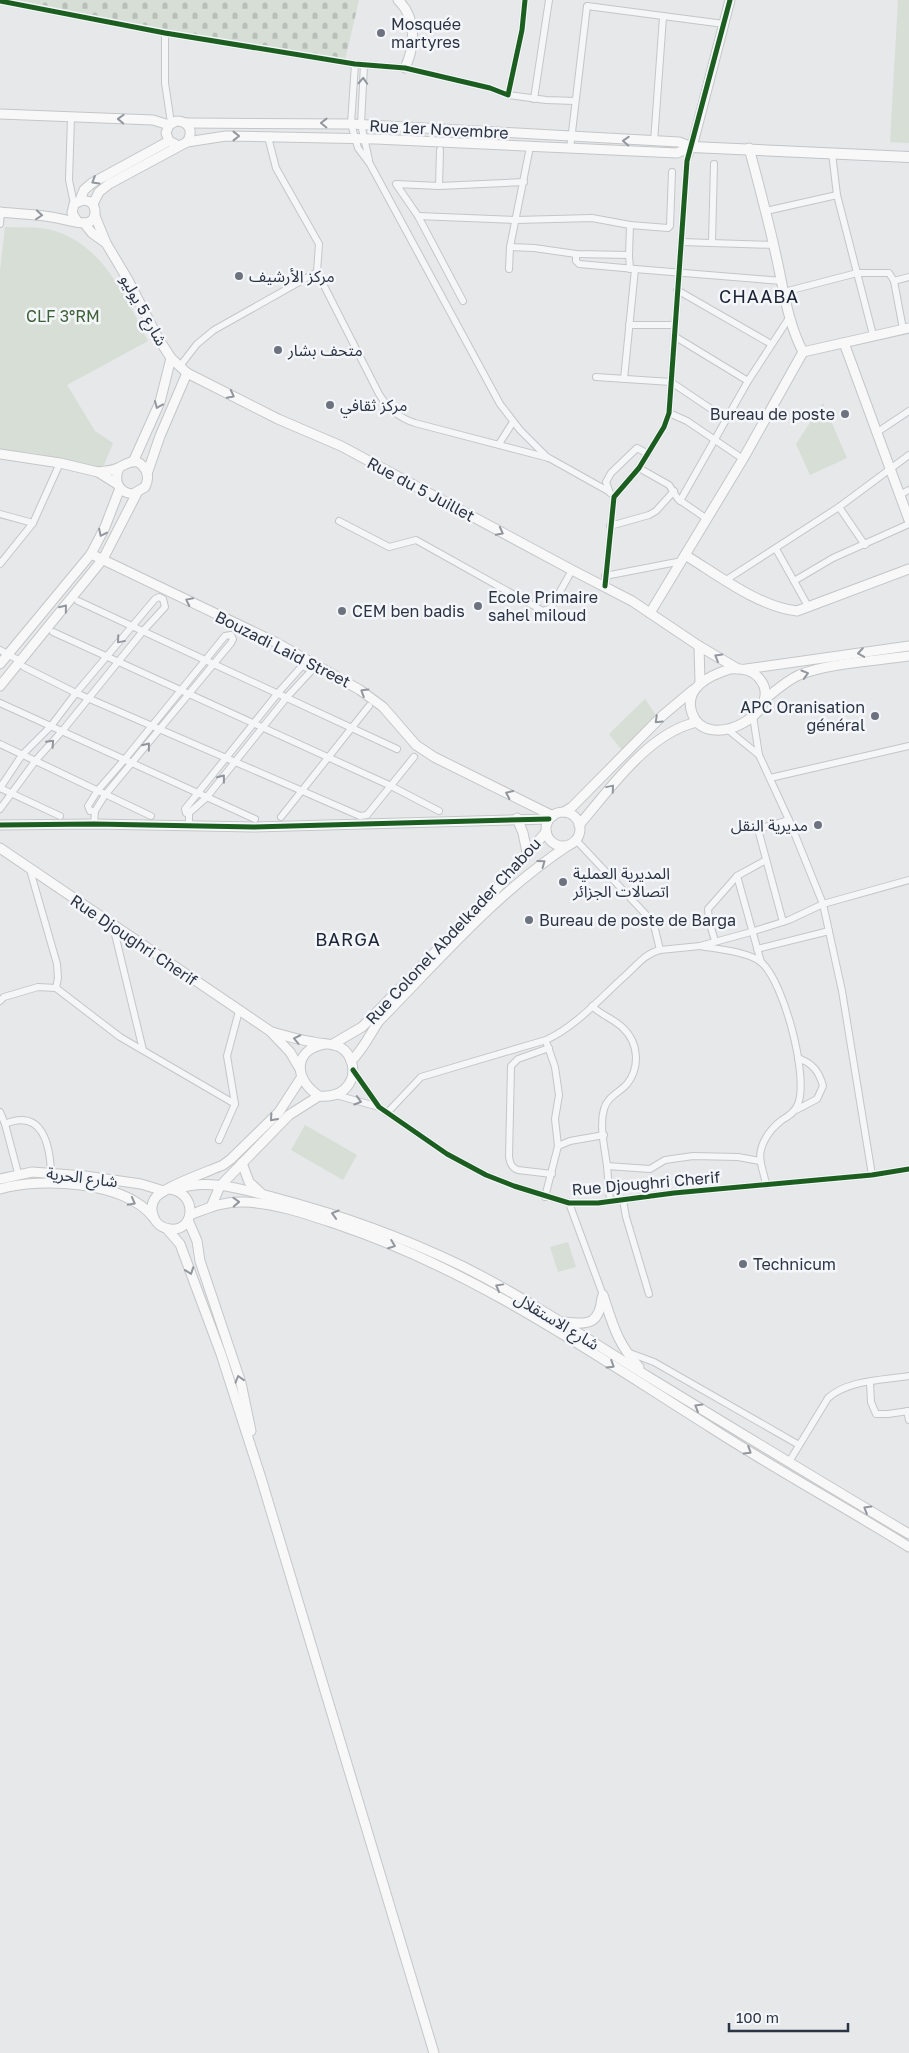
<svg xmlns="http://www.w3.org/2000/svg" width="909" height="2053" viewBox="0 0 909 2053" font-family="'Golos Text','Noto Sans Arabic',sans-serif">
  <style>
    .cemetery { fill: url(#cemetery-stones) }
    .park { fill: #d6ded6 }
    .lines { fill: none; stroke-linecap: round; stroke-linejoin: round }
    .street-casing { stroke: #c4c6c8; stroke-width: 8 }
    .secondary-casing { stroke: #c4c6c8; stroke-width: 11 }
    .primary-casing { stroke: #c2c5c8; stroke-width: 12 }
    .street { stroke: #f5f6f7; stroke-width: 6 }
    .secondary { stroke: #f8f8f8; stroke-width: 9 }
    .primary { stroke: #f8f8f8; stroke-width: 10 }
    .cycleway-casing { stroke: #f4f6f9; stroke-width: 8 }
    .cycleway { stroke: #1b5e20; stroke-width: 5 }
    .oneway { stroke: #90959e }
    .oneway2 { stroke: #92969e }
    .poi-dot { fill: #6c737f; stroke: #f4f6f9; stroke-width: 2 }
    .labels { text-anchor: middle; dominant-baseline: central; stroke-width: 5; stroke-linejoin: round; paint-order: stroke }
    .poi-label { font-size: 16px; fill: #2b3445; stroke: #f4f6f9; text-anchor: start }
    .street-label { font-size: 16px; fill: #2b3445; stroke: #f4f6f9 }
    .park-label { font-size: 16px; fill: #3f6138; stroke: #f4f6f9 }
    .neighbourhood-label { font-size: 18px; letter-spacing: 1px; fill: #1d2536; stroke: #f4f6f9 }
  </style>
  <defs>
    <pattern id="cemetery-stones" width="16" height="16" patternUnits="userSpaceOnUse" patternTransform="scale(1.25)"><rect width="16" height="16" fill="#d6ded6"/><path d="M2 7V4a2 2 0 0 1 4 0v3zM10 15v-3a2 2 0 0 1 4 0v3z" fill="#b8bfb9"/></pattern>
  </defs>
  <rect width="100%" height="100%" fill="#e6e8ea"/>
  <path class="cemetery" d="M 17,0 L 359,0 L 345,60 L 157,28 Z"/>
  <g class="park">
    <path d="M 898,0 L 909,0 L 909,143 L 890,142 Z"/>
    <path d="M 5,227 C 21,228 40,226 55,231 C 105,247 126,299 148,341 L 67,385 L 95,431 L 113,443 L 104,465 L 97,468 L 35,453 L 0,450 L 0,271 Z"/>
    <path d="M 823,403 L 847,458 L 810,475 L 796,444 Z"/>
    <path d="M 645,699 L 659,720 L 625,754 L 609,734 Z"/>
    <path d="M 305,1125 L 357,1155 L 343,1180 L 291,1150 Z"/>
    <path d="M 568,1242 L 576,1267 L 558,1272 L 550,1247 Z"/>
  </g>
  <g class="lines">
    <defs>
      <g id="street">
        <path d="M 0,1 L 165,33 L 355,64 L 405,68 L 490,88 L 508,95 L 522,30 L 525,0"/>
        <path d="M 165,33 L 165,83 L 171,123"/>
        <path d="M 355,64 L 351,124 L 358,148 L 370,164 L 500,404 L 520,430 L 548,458"/>
        <path d="M 364,65 L 361,124 L 369,160"/>
        <path d="M 508,95 L 546,100 L 575,101"/>
        <path d="M 534,99 L 549,0"/>
        <path d="M 71,118 L 69,180 L 74,204"/>
        <path d="M 268,137 L 276,168 L 319,244 L 317,272 L 379,394 C 388,409 399,418 415,423 L 549,458 L 608,491"/>
        <path d="M 654,142 L 663,17"/>
        <path d="M 570,149 L 587,6 L 724,24"/>
        <path d="M 832,153 L 837,195 L 873,335"/>
        <path d="M 439,186 L 440,150"/>
        <path d="M 766,211 L 837,195"/>
        <path d="M 418,216 L 516,220 L 592,218 L 630,225 L 629,255"/>
        <path d="M 0,224 L 1,213"/>
        <path d="M 630,225 L 668,228 L 670,226 L 672,172"/>
        <path d="M 681,242 L 774,245"/>
        <path d="M 712,242 L 714,164"/>
        <path d="M 510,247 L 534,248 L 576,254 L 629,255 L 630,269"/>
        <path d="M 576,254 L 576,261 L 579,264 L 635,269 L 624,379"/>
        <path d="M 509,269 L 510,247 L 530,147"/>
        <path d="M 635,269 L 782,281"/>
        <path d="M 894,281 L 909,277"/>
        <path d="M 677,290 L 771,344"/>
        <path d="M 784,292 L 857,273 L 889,273 L 894,281 L 903,329"/>
        <path d="M 463,301 L 418,216 L 396,184 L 439,186 L 524,182"/>
        <path d="M 629,325 L 675,325"/>
        <path d="M 674,336 L 748,381"/>
        <path d="M 180,366 L 197,344 L 214,330 L 317,272"/>
        <path d="M 596,377 L 671,382 L 726,419"/>
        <path d="M 669,413 L 687,421 L 743,459"/>
        <path d="M 876,433 L 909,411"/>
        <path d="M 499,444 L 513,422"/>
        <path d="M 639,468 L 669,485 L 678,499 L 707,519"/>
        <path d="M 610,493 L 606,482 L 611,473 L 637,448 L 648,454"/>
        <path d="M 901,494 L 909,490"/>
        <path d="M 680,501 L 748,381 L 789,318"/>
        <path d="M 839,507 L 865,545"/>
        <path d="M 0,514 L 33,523"/>
        <path d="M 339,521 L 389,547 L 416,540 L 543,611 L 551,608 L 572,570"/>
        <path d="M 610,526 L 649,515 L 656,511 L 674,491"/>
        <path d="M 776,549 L 794,581"/>
        <path d="M 0,564 L 33,523 L 60,463"/>
        <path d="M 605,576 L 682,561"/>
        <path d="M 726,580 L 839,507 L 909,455"/>
        <path d="M 605,586 L 614,497 L 639,468 L 664,427 L 669,413 L 687,161 L 692,147"/>
        <path d="M 78,601 L 397,749"/>
        <path d="M 809,608 L 794,581 L 833,558 L 909,524"/>
        <path d="M 53,632 L 389,785 L 439,811"/>
        <path d="M 0,650 L 20,661"/>
        <path d="M 24,667 L 76,693 L 360,816 L 367,815 L 414,757"/>
        <path d="M 0,703 L 255,819"/>
        <path d="M 753,716 L 759,755 L 789,820 L 823,904 L 842,991 L 872,1175"/>
        <path d="M 727,729 L 759,755"/>
        <path d="M 0,744 L 151,816"/>
        <path d="M 770,778 L 909,746"/>
        <path d="M 0,788 L 22,755 L 51,726 L 76,693 L 155,599 L 159,597 L 163,599 L 165,607 L 143,631 L 63,730 L 36,760 L 0,809"/>
        <path d="M 0,788 L 60,816"/>
        <path d="M 281,817 L 369,706"/>
        <path d="M 94,824 L 95,811 L 105,795 L 231,643 L 233,639 L 231,635 L 225,636 L 125,759 L 98,790 L 88,806 L 90,811 L 95,811"/>
        <path d="M 189,825 L 189,813 L 186,813 L 185,809 L 278,693 L 302,666 L 312,670 L 287,697 L 206,798 L 189,813"/>
        <path d="M 30,870 L 57,964 L 58,978 L 56,988"/>
        <path d="M 783,922 L 759,833 L 762,828 L 789,820"/>
        <path d="M 113,926 L 143,1050"/>
        <path d="M 715,941 L 709,921 L 708,909 L 737,876"/>
        <path d="M 700,946 C 717,949 750,952 762,963 C 784,983 809,1077 798,1104 C 795,1112 789,1116 782,1120 C 770,1129 757,1146 761,1163 C 762,1170 765,1177 766,1185"/>
        <path d="M 757,949 L 829,931"/>
        <path d="M 660,950 L 700,946 L 751,932 L 789,920 L 823,904 L 909,880"/>
        <path d="M 761,962 L 737,876 L 766,860"/>
        <path d="M 0,1001 L 4,997 L 38,987 L 56,988 L 120,1037 L 235,1104"/>
        <path d="M 592,1006 C 601,1015 614,1019 623,1028 C 639,1043 640,1068 627,1084 C 619,1093 607,1097 604,1109 C 599,1126 605,1149 607,1166"/>
        <path d="M 549,1048 L 518,1059 L 511,1066 L 509,1157 C 510,1164 512,1168 518,1170 L 552,1174"/>
        <path d="M 353,1070 L 379,1107 L 447,1154 L 486,1175 L 514,1186 L 569,1203 L 598,1203 L 674,1193 L 872,1175 L 909,1169"/>
        <path d="M 336,1095 L 379,1107"/>
        <path d="M 796,1110 L 817,1099 L 823,1086 C 819,1071 812,1063 798,1058"/>
        <path d="M 0,1112 L 5,1124 L 18,1173"/>
        <path d="M 387,1113 L 421,1077 L 546,1040 C 577,1026 601,997 626,975 C 637,965 646,953 660,950 L 654,925 L 650,919 L 576,840"/>
        <path d="M 5,1124 C 43,1108 50,1146 51,1173"/>
        <path d="M 219,1140 L 235,1104 L 227,1056 L 239,1011"/>
        <path d="M 558,1146 L 570,1141 L 604,1135"/>
        <path d="M 545,1197 L 558,1146 L 555,1119 L 559,1095 L 555,1067 L 547,1044"/>
        <path d="M 623,1200 L 626,1217 L 649,1294"/>
        <path d="M 610,1201 L 607,1166 L 650,1169 L 665,1160 L 693,1156 L 738,1157 L 760,1161"/>
        <path d="M 569,1203 L 603,1295"/>
        <path d="M 627,1352 L 654,1362 L 799,1445"/>
        <path d="M 870,1383 L 871,1402 L 876,1414 L 888,1414 L 909,1411"/>
        <path d="M 907,1411 L 909,1420"/>
        <path d="M 789,1462 L 828,1398 C 847,1380 884,1380 909,1376"/>
      </g>
      <g id="secondary">
        <path d="M 398,0 C 417,18 415,46 405,68"/>
        <path d="M 0,114 L 153,120 L 169,125"/>
        <path d="M 185,123 L 351,124 L 679,142 L 692,147"/>
        <path d="M 187,142 L 226,136 L 376,139 L 677,153 L 692,147"/>
        <path d="M 692,147 L 730,0"/>
        <path d="M 80,200 L 84,190 L 92,183 L 169,141"/>
        <path d="M 93,204 L 99,192 L 109,184 L 187,142 C 194,131 189,121 176,121 L 169,125 L 166,133 L 169,141 L 179,146"/>
        <path d="M 0,212 C 17,214 34,214 51,217 C 60,218 78,224 86,223 C 97,221 97,209 91,202 L 83,200 L 74,204 L 72,213 L 77,221"/>
        <path d="M 95,216 L 106,243 L 128,280 L 158,338 L 171,358 L 187,373 L 278,419 L 341,446 L 572,570 L 632,601 L 699,646 L 738,669"/>
        <path d="M 84,223 L 92,233 L 106,243"/>
        <path d="M 844,343 L 909,520"/>
        <path d="M 803,352 L 909,328"/>
        <path d="M 0,454 L 60,463 L 98,472 L 117,484"/>
        <path d="M 133,462 L 160,402 L 171,358"/>
        <path d="M 98,472 C 104,471 112,471 118,468 C 127,464 136,455 145,469 C 149,475 148,481 145,487 L 133,494 C 119,493 113,481 119,468"/>
        <path d="M 147,474 L 160,436 L 187,373"/>
        <path d="M 91,554 L 277,643 L 360,690 L 383,707 L 416,745 L 434,757 L 553,816"/>
        <path d="M 685,555 C 718,575 759,607 797,611 L 909,569"/>
        <path d="M 650,613 L 743,459 L 803,352 C 788,323 784,292 777,260 C 769,223 759,185 749,148"/>
        <path d="M 699,646 L 700,682"/>
        <path d="M 0,664 L 91,554 L 105,527 L 120,488"/>
        <path d="M 730,669 C 740,668 751,669 758,677 C 790,711 706,755 692,713 C 683,687 711,675 730,669 Z"/>
        <path d="M 746,669 L 909,646"/>
        <path d="M 0,686 L 103,559 L 137,493"/>
        <path d="M 764,700 C 775,691 786,681 799,675 C 829,663 876,661 909,656"/>
        <circle cx="563" cy="829" r="17"/>
        <path d="M 564,812 L 572,807 L 662,716 L 693,690"/>
        <path d="M 517,818 L 523,833 L 527,852"/>
        <path d="M 0,825 L 94,824 L 254,827 L 549,819"/>
        <path d="M 579,825 C 611,788 648,733 697,722"/>
        <path d="M 0,848 L 270,1031 L 290,1052 L 300,1069"/>
        <path d="M 272,1032 C 286,1036 299,1040 313,1042 C 322,1044 332,1043 340,1047 C 352,1054 357,1072 349,1084 C 342,1095 330,1097 319,1096 C 294,1080 292,1050 325,1044"/>
        <path d="M 333,1044 L 362,1027 L 376,1013 L 504,881 L 546,832"/>
        <path d="M 351,1061 C 363,1050 370,1034 379,1021 C 440,959 497,892 569,845"/>
        <path d="M 242,1163 L 249,1182 L 261,1193"/>
        <path d="M 0,1179 L 32,1172 L 85,1176 L 141,1184 L 164,1191"/>
        <path d="M 0,1189 C 40,1177 125,1181 153,1217"/>
        <path d="M 168,1189 C 198,1191 196,1232 170,1229 C 162,1228 155,1223 153,1215 C 151,1209 152,1202 156,1197 C 166,1186 207,1172 223,1165 L 231,1159 L 279,1112 L 301,1078"/>
        <path d="M 175,1190 C 206,1177 245,1190 276,1198 C 341,1215 402,1237 462,1266 C 526,1298 586,1338 647,1376 C 734,1429 821,1482 909,1534"/>
        <path d="M 211,1207 L 220,1186 L 289,1115 L 319,1096"/>
        <path d="M 190,1215 C 208,1208 224,1201 244,1202 C 277,1203 309,1215 339,1225 C 473,1270 591,1352 710,1427 C 775,1469 843,1506 909,1547"/>
        <path d="M 188,1220 L 197,1241 L 200,1261 L 241,1383 L 251,1431"/>
        <path d="M 167,1229 L 180,1244 L 221,1354 L 261,1478 L 434,2053"/>
        <path d="M 603,1295 C 613,1325 617,1343 639,1367"/>
        <path d="M 564,1322 C 589,1325 599,1324 602,1298"/>
      </g>
      <path id="primary" d="M 692,147 L 909,157"/>
    </defs>
    <use href="#street" class="street-casing"/>
    <use href="#secondary" class="secondary-casing"/>
    <use href="#primary" class="primary-casing"/>
    <use href="#street" class="street"/>
    <use href="#secondary" class="secondary"/>
    <use href="#primary" class="primary"/>
    <defs>
      <g id="cycleway">
        <path d="M 0,1 L 165,33 L 355,64 L 405,68 L 490,88 L 508,95 L 522,30 L 525,0"/>
        <path d="M 605,586 L 614,497 L 639,468 L 664,427 L 669,413 L 687,161 L 730,0"/>
        <path d="M 0,825 L 94,824 L 254,827 L 549,819"/>
        <path d="M 353,1070 L 379,1107 L 447,1154 L 486,1175 L 514,1186 L 569,1203 L 598,1203 L 674,1193 L 872,1175 L 909,1169"/>
      </g>
    </defs>
    <use href="#cycleway" class="cycleway-casing"/>
    <use href="#cycleway" class="cycleway"/>
  </g>
  <defs><path id="oneway-chevron" d="M-2-3.5L2.5 0L-2 3.5" fill="none" stroke-width="1.6" stroke-linecap="round" stroke-linejoin="round" transform="scale(1.25)"/></defs>
  <g class="oneway">
    <use href="#oneway-chevron" transform="translate(363 81) rotate(-87)"/>
    <use href="#oneway-chevron" transform="translate(120 640) rotate(130)"/>
    <use href="#oneway-chevron" transform="translate(51 743) rotate(-47)"/>
    <use href="#oneway-chevron" transform="translate(147 746) rotate(-51)"/>
    <use href="#oneway-chevron" transform="translate(222 778) rotate(-52)"/>
    <use href="#oneway-chevron" transform="translate(358 1101) rotate(16)"/>
  </g>
  <g class="oneway2">
    <use href="#oneway-chevron" transform="translate(121 119) rotate(-178)"/>
    <use href="#oneway-chevron" transform="translate(324 123) rotate(-179)"/>
    <use href="#oneway-chevron" transform="translate(236 136)"/>
    <use href="#oneway-chevron" transform="translate(626 141) rotate(-177)"/>
    <use href="#oneway-chevron" transform="translate(95 181) rotate(149)"/>
    <use href="#oneway-chevron" transform="translate(39 215) rotate(5)"/>
    <use href="#oneway-chevron" transform="translate(231 395) rotate(27)"/>
    <use href="#oneway-chevron" transform="translate(158 405) rotate(113)"/>
    <use href="#oneway-chevron" transform="translate(500 532) rotate(28)"/>
    <use href="#oneway-chevron" transform="translate(102 533) rotate(116)"/>
    <use href="#oneway-chevron" transform="translate(189 601) rotate(-154)"/>
    <use href="#oneway-chevron" transform="translate(64 608) rotate(-51)"/>
    <use href="#oneway-chevron" transform="translate(861 653) rotate(171)"/>
    <use href="#oneway-chevron" transform="translate(718 657) rotate(-150)"/>
    <use href="#oneway-chevron" transform="translate(805 674) rotate(-16)"/>
    <use href="#oneway-chevron" transform="translate(364 692) rotate(-148)"/>
    <use href="#oneway-chevron" transform="translate(658 720) rotate(136)"/>
    <use href="#oneway-chevron" transform="translate(611 788) rotate(-50)"/>
    <use href="#oneway-chevron" transform="translate(509 794) rotate(-155)"/>
    <use href="#oneway-chevron" transform="translate(542 863) rotate(-36)"/>
    <use href="#oneway-chevron" transform="translate(297 1039) rotate(-168)"/>
    <use href="#oneway-chevron" transform="translate(273 1118) rotate(132)"/>
    <use href="#oneway-chevron" transform="translate(132 1202) rotate(28)"/>
    <use href="#oneway-chevron" transform="translate(236 1202) rotate(-2)"/>
    <use href="#oneway-chevron" transform="translate(335 1214) rotate(-163)"/>
    <use href="#oneway-chevron" transform="translate(392 1245) rotate(21)"/>
    <use href="#oneway-chevron" transform="translate(190 1271) rotate(70)"/>
    <use href="#oneway-chevron" transform="translate(499 1287) rotate(-151)"/>
    <use href="#oneway-chevron" transform="translate(611 1365) rotate(32)"/>
    <use href="#oneway-chevron" transform="translate(239 1379) rotate(-107)"/>
    <use href="#oneway-chevron" transform="translate(698 1407) rotate(-149)"/>
    <use href="#oneway-chevron" transform="translate(748 1451) rotate(32)"/>
    <use href="#oneway-chevron" transform="translate(867 1509) rotate(-149)"/>
  </g>
  <g class="poi-dot">
    <circle cx="381" cy="33" r="5"/>
    <circle cx="239" cy="276" r="5"/>
    <circle cx="278" cy="350" r="5"/>
    <circle cx="330" cy="405" r="5"/>
    <circle cx="845" cy="414" r="5"/>
    <circle cx="478" cy="606" r="5"/>
    <circle cx="342" cy="611" r="5"/>
    <circle cx="875" cy="716" r="5"/>
    <circle cx="818" cy="825" r="5"/>
    <circle cx="563" cy="882" r="5"/>
    <circle cx="529" cy="920" r="5"/>
    <circle cx="743" cy="1264" r="5"/>
  </g>
  <g class="labels">
    <g class="poi-label">
      <text x="391" y="24">Mosquée<tspan x="391" dy="18">martyres</tspan></text>
      <text x="249" y="276">مركز الأرشيف</text>
      <text x="288" y="350">متحف بشار</text>
      <text x="340" y="405">مركز ثقافي</text>
      <text x="835" y="414" text-anchor="end">Bureau de poste</text>
      <text x="488" y="597">Ecole Primaire<tspan x="488" dy="18">sahel miloud</tspan></text>
      <text x="352" y="611">CEM ben badis</text>
      <text x="865" y="707" text-anchor="end">APC Oranisation<tspan x="865" dy="18">général</tspan></text>
      <text x="808" y="825" text-anchor="end">مديرية النقل</text>
      <text x="573" y="873">المديرية العملية<tspan x="573" dy="18">اتصالات الجزائر</tspan></text>
      <text x="539" y="920">Bureau de poste de Barga</text>
      <text x="753" y="1264">Technicum</text>
    </g>
    <g class="street-label">
      <text transform="translate(439 129) rotate(3)">Rue 1er Novembre</text>
      <text transform="translate(144 310) rotate(61)">شارع 5 يوليو</text>
      <text transform="translate(421 489) rotate(28)">Rue du 5 Juillet</text>
      <text transform="translate(283 649) rotate(27)">Bouzadi Laid Street</text>
      <text transform="translate(453 931) rotate(-47)">Rue Colonel Abdelkader Chabou</text>
      <text transform="translate(134 940) rotate(34)">Rue Djoughri Cherif</text>
      <text transform="translate(82 1177) rotate(7)">شارع الحرية</text>
      <text transform="translate(646 1183) rotate(-5)">Rue Djoughri Cherif</text>
      <text transform="translate(557 1321) rotate(31)">شارع الاستقلال</text>
    </g>
    <g class="park-label">
      <text x="63" y="316">CLF 3°RM</text>
    </g>
    <g class="neighbourhood-label">
      <text x="759" y="296">CHAABA</text>
      <text x="348" y="939">BARGA</text>
    </g>
  </g>
  <path d="M729 2023v8h119v-8" fill="none" stroke="#2b3445" stroke-width="2.5"/>
  <text x="736" y="2023" font-size="15" fill="#2b3445" stroke="#f4f6f9" stroke-width="4" paint-order="stroke">100 m</text>
</svg>
